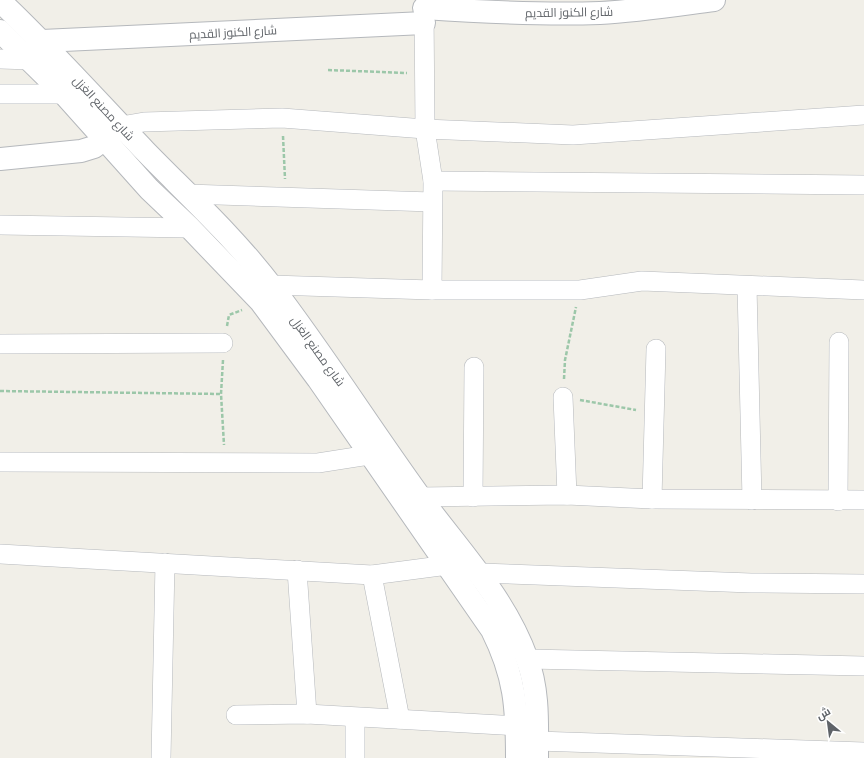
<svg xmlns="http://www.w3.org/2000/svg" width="864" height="758" viewBox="0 0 864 758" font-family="'PT Sans Narrow',Cairo,sans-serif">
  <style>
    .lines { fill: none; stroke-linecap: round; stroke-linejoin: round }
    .minor-casing { stroke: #b5b8bc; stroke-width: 20 }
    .tertiary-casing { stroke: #b5b8bc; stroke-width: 24 }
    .path { stroke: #9cc7a9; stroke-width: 2.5; stroke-dasharray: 4 2; stroke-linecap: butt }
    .minor { stroke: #fff; stroke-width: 19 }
    .tertiary { stroke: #fff; stroke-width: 22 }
    .labels { text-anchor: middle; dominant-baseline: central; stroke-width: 3; stroke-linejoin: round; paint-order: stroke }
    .street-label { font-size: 12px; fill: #5f6368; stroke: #fff }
  </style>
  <rect width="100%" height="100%" fill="#f1efe8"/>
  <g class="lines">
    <defs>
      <g id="minor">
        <path d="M 424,8 L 425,129 L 433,181 L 432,290"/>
        <path d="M 0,59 L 31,60"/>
        <path d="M 0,94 L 64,94"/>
        <path d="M 121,126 L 144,122 L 282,118 L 425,129 L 573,135 L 864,115"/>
        <path d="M 433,181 L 864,185"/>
        <path d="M 187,194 L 432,202"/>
        <path d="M 0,225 L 190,228"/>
        <path d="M 271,285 L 432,290 L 580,290 L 642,281 L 864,290"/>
        <path d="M 747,286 L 752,500"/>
        <path d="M 0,344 L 223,343"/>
        <path d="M 563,397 L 567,495"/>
        <path d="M 0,462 L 318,463 L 369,455"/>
        <path d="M 420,497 L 567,495 L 652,499 L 864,500"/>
        <path d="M 473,497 L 474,367"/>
        <path d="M 652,499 L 656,349"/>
        <path d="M 838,501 L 839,342"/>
        <path d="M 0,554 L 372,575 L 448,565"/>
        <path d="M 297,570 L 307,714"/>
        <path d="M 480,573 L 751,583 L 864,584"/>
        <path d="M 372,575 L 400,719"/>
        <path d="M 528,659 L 864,666"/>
        <path d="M 236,715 L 307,714 L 517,726"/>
        <path d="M 537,741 L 864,752"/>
        <path d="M 161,758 L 165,563"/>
        <path d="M 355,758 L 355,718"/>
      </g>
      <g id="tertiary">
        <path d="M 0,1 C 51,49 97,101 145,151 C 188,195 235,238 272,287 C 324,355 370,428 420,497 C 458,549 505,597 527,659 C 539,690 537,725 537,758"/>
        <path d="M 424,8 C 482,12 541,15 600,13 C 638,11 676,5 714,0"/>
        <path d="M 0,31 L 64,94 L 149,189 L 190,228 L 261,302 L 318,379 L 492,630 C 515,676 517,707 517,758"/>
        <path d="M 42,41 L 424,23"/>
        <path d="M 0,159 L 81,151 L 94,147 L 115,131"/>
      </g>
    </defs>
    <use href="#minor" class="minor-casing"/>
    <use href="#tertiary" class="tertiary-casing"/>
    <g class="path">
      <path d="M 328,70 L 407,73"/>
      <path d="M 283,136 L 285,179"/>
      <path d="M 227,326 L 229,315 L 242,310"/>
      <path d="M 223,360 L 221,394 L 224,445"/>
      <path d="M 564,379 L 565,360 L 576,307"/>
      <path d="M 0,391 L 221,394"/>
      <path d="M 580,400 L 636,410"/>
    </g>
    <use href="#minor" class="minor"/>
    <use href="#tertiary" class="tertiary"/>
  </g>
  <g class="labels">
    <g class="street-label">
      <text transform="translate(569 12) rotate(-1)">شارع الكنوز القديم</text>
      <text transform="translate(233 32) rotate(-3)">شارع الكنوز القديم</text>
      <text transform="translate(104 108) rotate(47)">شارع مصنع الغزل</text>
      <text transform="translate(318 351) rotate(54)">شارع مصنع الغزل</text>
    </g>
  </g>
  <g transform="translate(828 722) rotate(331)" stroke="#ffffff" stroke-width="3" paint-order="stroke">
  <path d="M0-3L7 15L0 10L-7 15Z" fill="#5f6368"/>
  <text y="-6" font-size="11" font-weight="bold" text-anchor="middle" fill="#5f6368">ش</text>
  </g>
</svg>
